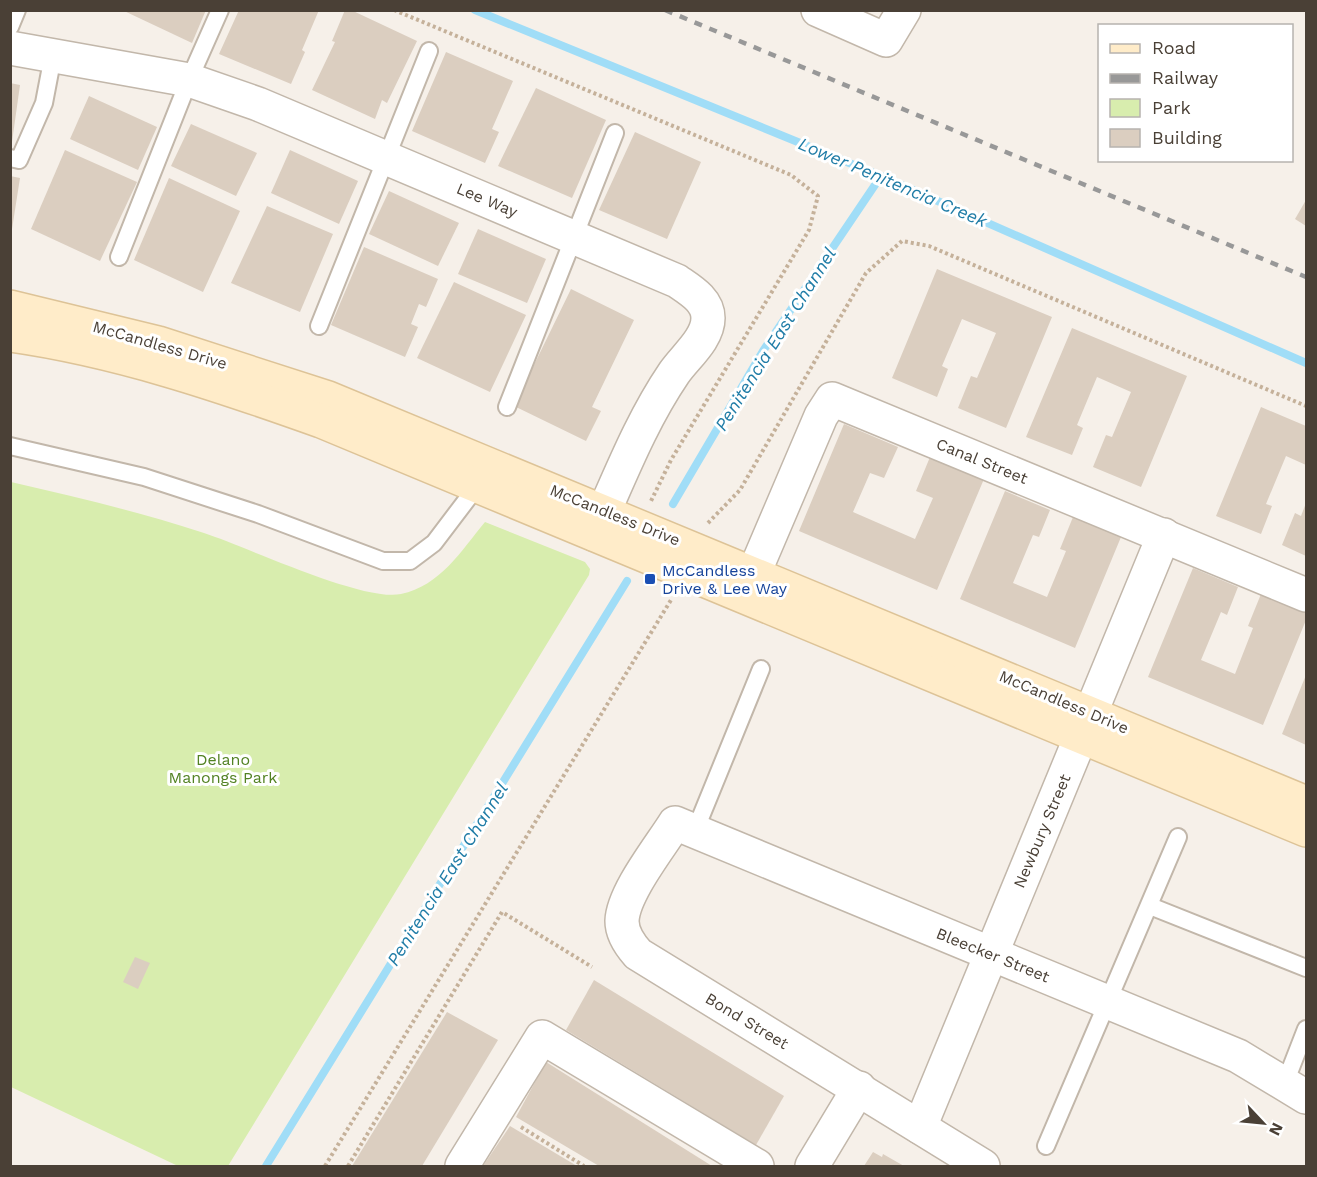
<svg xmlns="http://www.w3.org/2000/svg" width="1317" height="1177" viewBox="0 0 1317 1177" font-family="'Work Sans',sans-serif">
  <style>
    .green { fill: #d8edae }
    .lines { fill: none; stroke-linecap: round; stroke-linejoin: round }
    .stream { stroke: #a0ddf7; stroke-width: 8 }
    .building { fill: #dbcec0 }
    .lane-casing { stroke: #c2b7aa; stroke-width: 20 }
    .street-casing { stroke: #c2b7aa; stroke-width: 36 }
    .secondary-casing { stroke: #ddc397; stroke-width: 36 }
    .path { stroke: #c5b19a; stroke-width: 4; stroke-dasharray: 3 3; stroke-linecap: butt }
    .lane { stroke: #fff; stroke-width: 16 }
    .street { stroke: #fff; stroke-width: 33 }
    .secondary { stroke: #ffecc9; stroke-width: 33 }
    .rail { stroke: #989898; stroke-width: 4.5; stroke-dasharray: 8 8; stroke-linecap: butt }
    .transit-dot { fill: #1a4fb4; stroke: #fff; stroke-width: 2 }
    .labels { text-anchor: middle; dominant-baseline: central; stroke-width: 6; stroke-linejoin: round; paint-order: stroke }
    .street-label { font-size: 16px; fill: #4a4036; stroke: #fff }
    .transit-label { font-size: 16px; fill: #164399; stroke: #fff; text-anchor: start }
    .park-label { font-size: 16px; fill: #528223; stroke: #fff }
    .water-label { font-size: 18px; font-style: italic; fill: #217da7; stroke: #fff }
  </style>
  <rect width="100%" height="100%" fill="#f6f0e9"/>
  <path class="green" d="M 11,482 C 76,497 140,512 204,533 C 247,547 363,602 401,594 C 440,586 461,551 485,522 L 585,562 L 590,569 L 589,575 L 228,1166 L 178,1166 L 11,1087 Z"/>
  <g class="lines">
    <g class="stream">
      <path d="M 475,10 L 881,176 L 1306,363"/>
      <path d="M 673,504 L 763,351 L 881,176"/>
      <path d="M 266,1166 L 627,581"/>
    </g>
  </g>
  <g class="building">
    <path d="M 122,10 L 206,10 L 192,43 Z"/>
    <path d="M 239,10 L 319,10 L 302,50 L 305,52 L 291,84 L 219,54 Z"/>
    <path d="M 345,10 L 351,10 L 417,41 L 387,103 L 382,100 L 375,119 L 312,90 L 335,42 L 332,41 Z"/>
    <path d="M 446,52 L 513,81 L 492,129 L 499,132 L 485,163 L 412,131 Z"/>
    <path d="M 10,83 L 20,85 L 12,142 L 10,142 Z"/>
    <path d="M 536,88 L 606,120 L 572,198 L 498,166 Z"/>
    <path d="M 89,96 L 157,127 L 138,170 L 70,139 Z"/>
    <path d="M 191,124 L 257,153 L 236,196 L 171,166 Z"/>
    <path d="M 635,132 L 701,162 L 667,239 L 599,210 Z"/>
    <path d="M 65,150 L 137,182 L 100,261 L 31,229 Z"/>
    <path d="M 290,150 L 358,181 L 339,224 L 271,193 Z"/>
    <path d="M 10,176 L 20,178 L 12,229 L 10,229 Z"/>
    <path d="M 169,178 L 240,211 L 203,292 L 134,260 Z"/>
    <path d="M 389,191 L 459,223 L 438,266 L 369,234 Z"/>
    <path d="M 1306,200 L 1306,226 L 1295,219 Z"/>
    <path d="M 267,206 L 333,234 L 300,312 L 231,283 Z"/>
    <path d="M 478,229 L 546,259 L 527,303 L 458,274 Z"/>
    <path d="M 364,247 L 438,279 L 426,307 L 419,304 L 411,324 L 418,327 L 405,357 L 331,325 Z"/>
    <path d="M 937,269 L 1052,317 L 1006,428 L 958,408 L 971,376 L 977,378 L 996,333 L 962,319 L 942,366 L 948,369 L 937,397 L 892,378 Z"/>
    <path d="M 454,282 L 526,315 L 490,392 L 417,358 Z"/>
    <path d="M 571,289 L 634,320 L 592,407 L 601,411 L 586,441 L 514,406 Z"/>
    <path d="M 1072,328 L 1187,376 L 1141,487 L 1093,467 L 1106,435 L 1112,437 L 1131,392 L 1097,377 L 1077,425 L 1083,428 L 1072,455 L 1026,437 Z"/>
    <path d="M 1261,407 L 1306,426 L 1306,465 L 1286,456 L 1266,504 L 1272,506 L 1261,534 L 1216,516 Z"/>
    <path d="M 844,424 L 898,447 L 884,478 L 870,473 L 853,512 L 915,539 L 933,498 L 916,491 L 930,457 L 984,479 L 937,590 L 799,531 Z"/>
    <path d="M 1005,491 L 1050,510 L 1039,537 L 1033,535 L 1013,583 L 1047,597 L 1066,551 L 1060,549 L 1073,517 L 1121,537 L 1075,648 L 960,599 Z"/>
    <path d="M 1306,503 L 1306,556 L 1282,545 L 1295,513 L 1301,516 Z"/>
    <path d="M 1193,568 L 1238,587 L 1227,615 L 1221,612 L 1201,660 L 1235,674 L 1253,628 L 1248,626 L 1261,594 L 1306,613 L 1306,620 L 1263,725 L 1148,677 Z"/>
    <path d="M 1306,675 L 1306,745 L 1282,734 Z"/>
    <path d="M 135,957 L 150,963 L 138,989 L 123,982 Z"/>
    <path d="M 594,980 L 784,1096 L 756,1145 L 566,1030 Z"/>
    <path d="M 447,1012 L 498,1040 L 422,1166 L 352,1166 Z"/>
    <path d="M 546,1062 L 712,1166 L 599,1166 L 516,1117 Z"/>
    <path d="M 510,1126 L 577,1166 L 483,1166 Z"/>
    <path d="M 873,1152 L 882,1157 L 883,1154 L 904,1166 L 864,1166 Z"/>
  </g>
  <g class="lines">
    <defs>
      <g id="lane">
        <path d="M 10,27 L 17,10"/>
        <path d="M 10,158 L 19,160 L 44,103 L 53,56"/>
        <path d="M 119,257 L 189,80 L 220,10"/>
        <path d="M 319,326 L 429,51"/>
        <path d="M 507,407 L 615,133"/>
        <path d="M 10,446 L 144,477 L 258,514 L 383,561 L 410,561 L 434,543 L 478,485"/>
        <path d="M 695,831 L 761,669"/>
        <path d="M 1150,906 L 1306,968"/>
        <path d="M 1285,1083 L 1306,1029"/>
        <path d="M 1046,1146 L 1178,837"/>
      </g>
      <g id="street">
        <path d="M 818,10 L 886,40 L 904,10"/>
        <path d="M 10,48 L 189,80 L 258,104 L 677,281 C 690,290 708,300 708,318 C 708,339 685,357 674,373 C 640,423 619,479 594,534"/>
        <path d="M 754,573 L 821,416 L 832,399 L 1306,595"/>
        <path d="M 920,1127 L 1164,535"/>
        <path d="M 462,1166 L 542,1037 L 757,1166"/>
        <path d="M 812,1166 L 859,1088"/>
        <path d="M 983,1166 L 638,954 C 630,945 622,934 622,921 C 623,893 660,847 675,823 L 1238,1056 L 1306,1097"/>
      </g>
      <g id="secondary">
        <path d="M 10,307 L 158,343 L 328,398 L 1306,803"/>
        <path d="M 10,335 C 117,350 220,385 321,421 L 1306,830"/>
      </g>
    </defs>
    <use href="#lane" class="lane-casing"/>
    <use href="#street" class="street-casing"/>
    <use href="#secondary" class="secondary-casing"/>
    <g class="path">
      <path d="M 394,10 L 791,175 L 818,196 L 809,230 L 671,460 L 651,501"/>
      <path d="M 708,523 L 740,490 L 866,273 L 902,241 L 929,246 L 1306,406"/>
      <path d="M 521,1127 L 584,1166"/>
      <path d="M 325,1166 L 671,600"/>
      <path d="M 348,1166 L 502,912 L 592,967"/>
    </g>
    <use href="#lane" class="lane"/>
    <use href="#street" class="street"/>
    <use href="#secondary" class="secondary"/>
    <path class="rail" d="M 665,10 L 1306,277"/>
  </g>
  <rect class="transit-dot" x="644" y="573" width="12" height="12" rx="3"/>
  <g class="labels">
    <g class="street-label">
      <text transform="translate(487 200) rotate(23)">Lee Way</text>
      <text transform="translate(160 345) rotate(16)">McCandless Drive</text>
      <text transform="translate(982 461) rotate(22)">Canal Street</text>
      <text transform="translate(615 515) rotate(22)">McCandless Drive</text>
      <text transform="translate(1064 702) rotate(23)">McCandless Drive</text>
      <text transform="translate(1042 831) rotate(-67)">Newbury Street</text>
      <text transform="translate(993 955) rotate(22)">Bleecker Street</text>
      <text transform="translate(747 1021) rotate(31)">Bond Street</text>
    </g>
    <g class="transit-label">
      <text x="662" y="570">McCandless<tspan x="662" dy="18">Drive &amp; Lee Way</tspan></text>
    </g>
    <g class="park-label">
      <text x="223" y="759">Delano<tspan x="223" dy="18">Manongs Park</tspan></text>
    </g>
    <g class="water-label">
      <text transform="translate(893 182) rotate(23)">Lower Penitencia Creek</text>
      <text transform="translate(775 339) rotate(-58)">Penitencia East Channel</text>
      <text transform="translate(447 874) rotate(-58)">Penitencia East Channel</text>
    </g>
  </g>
  <rect width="1317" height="1177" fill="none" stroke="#4a4036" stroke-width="24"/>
  <rect x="1098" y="24" width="195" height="138" fill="#ffffff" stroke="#b7b3af" stroke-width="1.5"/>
  <rect x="1110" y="44" width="30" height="9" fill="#ffecc9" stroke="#b7b3af" stroke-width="1.5"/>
  <text x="1152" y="54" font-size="18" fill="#4a4036">Road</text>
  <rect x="1110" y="74" width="30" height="9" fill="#989898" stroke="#b7b3af" stroke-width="1.5"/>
  <text x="1152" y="84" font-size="18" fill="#4a4036">Railway</text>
  <rect x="1110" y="99" width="30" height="18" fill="#d8edae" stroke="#b7b3af" stroke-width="1.5"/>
  <text x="1152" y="114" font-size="18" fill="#4a4036">Park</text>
  <rect x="1110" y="129" width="30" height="18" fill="#dbcec0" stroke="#b7b3af" stroke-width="1.5"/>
  <text x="1152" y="144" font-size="18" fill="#4a4036">Building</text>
  <g transform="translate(1263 1123) rotate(116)" stroke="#ffffff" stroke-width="4.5" paint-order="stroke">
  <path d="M0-4.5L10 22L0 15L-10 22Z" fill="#4a4036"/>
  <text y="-9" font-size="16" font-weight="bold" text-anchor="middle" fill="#4a4036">N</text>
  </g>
</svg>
